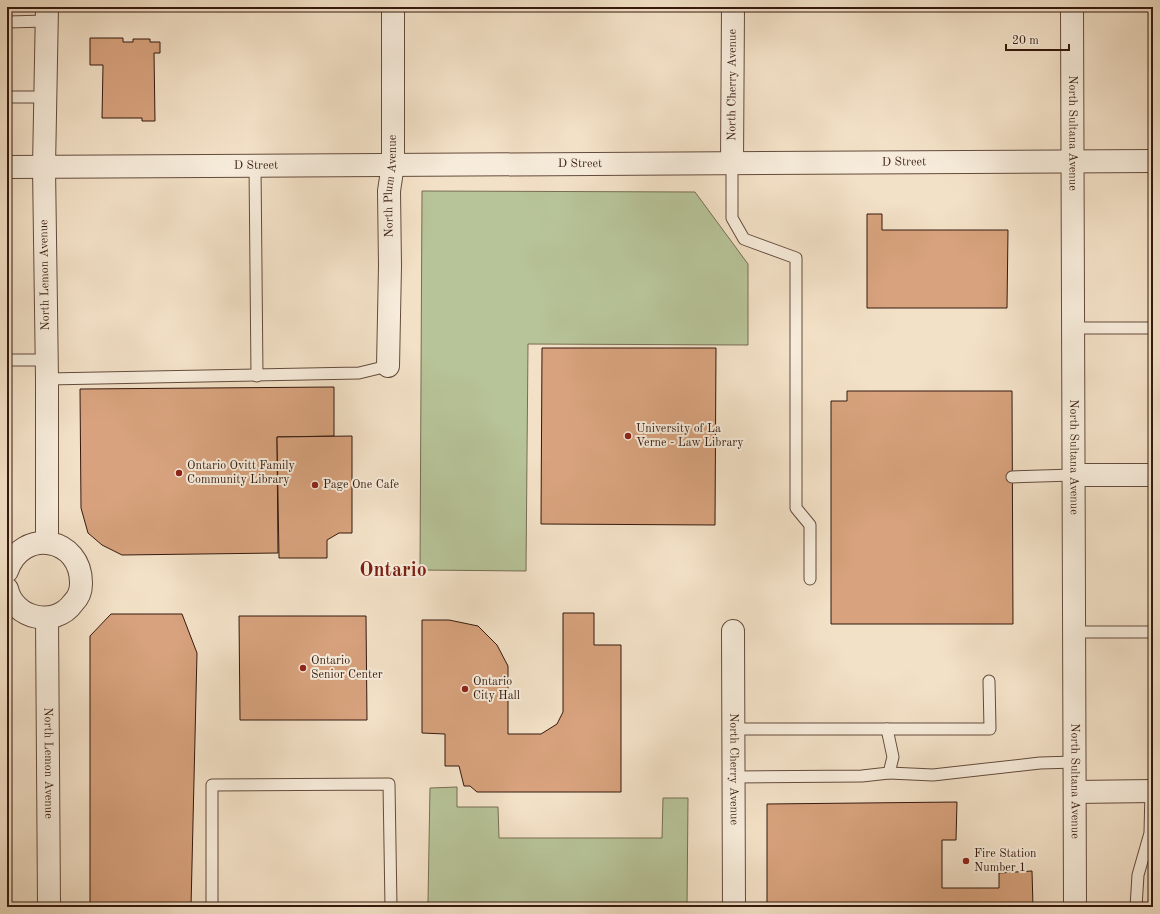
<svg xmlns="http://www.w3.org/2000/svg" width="1160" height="914" viewBox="0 0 1160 914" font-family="'Old Standard TT',serif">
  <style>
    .green { fill: #b7c398; stroke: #766e53 }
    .building { fill: #d7a27d; stroke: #35190e }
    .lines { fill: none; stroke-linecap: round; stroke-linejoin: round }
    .service-casing { stroke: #644b3c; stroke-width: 13 }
    .minor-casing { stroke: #644b3c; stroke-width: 24 }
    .tertiary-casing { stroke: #644b3c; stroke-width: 24 }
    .service { stroke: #f7ecdb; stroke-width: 11 }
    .minor { stroke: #f7ecdb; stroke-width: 22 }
    .tertiary { stroke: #f7ecdb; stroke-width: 22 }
    .poi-dot { fill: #8f2418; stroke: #f7ecdb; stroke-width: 1.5 }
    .labels { text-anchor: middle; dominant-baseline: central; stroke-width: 4; stroke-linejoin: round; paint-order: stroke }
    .street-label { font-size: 12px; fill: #35190e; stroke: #f7ecdb }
    .poi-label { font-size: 12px; fill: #35190e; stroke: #f7ecdb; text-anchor: start }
    .town-label { font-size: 20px; font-weight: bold; fill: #7a1f14; stroke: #f7ecdb }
  </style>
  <rect width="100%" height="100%" fill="#f3e1c7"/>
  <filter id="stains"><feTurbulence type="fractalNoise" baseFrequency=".005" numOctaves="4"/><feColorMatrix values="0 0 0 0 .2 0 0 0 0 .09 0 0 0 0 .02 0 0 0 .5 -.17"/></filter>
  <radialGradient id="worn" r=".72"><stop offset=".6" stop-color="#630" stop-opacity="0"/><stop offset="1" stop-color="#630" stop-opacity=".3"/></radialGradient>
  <g class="green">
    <path d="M 422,191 L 695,192 L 748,264 L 748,345 L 528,344 L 526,571 L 420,570 Z"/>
    <path d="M 457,787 L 457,807 L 498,807 L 499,838 L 662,838 L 663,798 L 688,798 L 687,907 L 425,907 L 428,901 L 430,788 Z"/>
  </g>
  <g class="building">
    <path d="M 90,38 L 123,38 L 123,42 L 133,42 L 133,39 L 150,39 L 150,42 L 160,42 L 160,53 L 154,53 L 155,121 L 142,121 L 142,118 L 102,118 L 103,65 L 90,65 Z"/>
    <path d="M 867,214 L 882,214 L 882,230 L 1008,230 L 1007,308 L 867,308 Z"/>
    <path d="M 542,348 L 716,348 L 715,525 L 541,524 Z"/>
    <path d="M 334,387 L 334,436 L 277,437 L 278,553 L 122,555 L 102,545 L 88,533 L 81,508 L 80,389 Z"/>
    <path d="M 847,391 L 1012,391 L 1013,624 L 831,624 L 831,401 L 847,401 Z"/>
    <path d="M 352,436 L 352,533 L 339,533 L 327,540 L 327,558 L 279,558 L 277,437 Z"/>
    <path d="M 563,613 L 594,613 L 594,645 L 621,645 L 621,792 L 477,792 L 470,786 L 464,786 L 459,766 L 445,766 L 445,734 L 422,733 L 422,620 L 449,620 L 478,626 L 497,645 L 508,666 L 508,734 L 541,734 L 557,724 L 563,712 Z"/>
    <path d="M 111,614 L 182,614 L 197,653 L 191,907 L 90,907 L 90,636 Z"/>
    <path d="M 239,616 L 366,616 L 367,720 L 240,720 Z"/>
    <path d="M 957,802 L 956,840 L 942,840 L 942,888 L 999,888 L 999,873 L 1032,871 L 1033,907 L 767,907 L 767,804 Z"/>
  </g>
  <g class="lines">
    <defs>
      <g id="service">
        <path d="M 7,22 L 47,21"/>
        <path d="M 7,97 L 45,97"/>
        <path d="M 732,163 L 732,218 L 744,239 L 796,258 L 796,508 L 810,525 L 810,579"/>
        <path d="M 255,165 L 257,376"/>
        <path d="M 1073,328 L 1153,328"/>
        <path d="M 7,360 L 46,360"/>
        <path d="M 47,379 L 359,373 L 388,366"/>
        <path d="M 1012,477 L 1073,475"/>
        <path d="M 1074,632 L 1153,632"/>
        <path d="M 733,729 L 990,729 L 989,681"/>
        <path d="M 889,773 L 933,775 L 1040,763 L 1075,762"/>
        <path d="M 734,777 L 862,776 L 889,773 L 893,757 L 887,729"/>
        <path d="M 212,907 L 212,785 L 389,784 L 391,907"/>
        <path d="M 1136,907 L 1138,875 L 1150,833 L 1151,791"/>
      </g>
      <g id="minor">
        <path id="s1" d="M 732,163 L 733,7"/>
        <path id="s2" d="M 388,366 L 390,266 L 389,191 L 393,164 L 393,7"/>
        <path d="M 1073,475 L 1153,475"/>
        <path d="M 47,542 L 47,379 L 44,167 L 47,7"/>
        <path d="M 7,571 C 22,527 82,537 81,584 C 81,591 78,598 73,603 C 55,628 14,619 7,589"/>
        <path id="s3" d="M 47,618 L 49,907"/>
        <path id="s4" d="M 733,631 L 734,907"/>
        <path d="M 1075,792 L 1153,791"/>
      </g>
      <g id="tertiary">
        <path id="s5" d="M 1072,7 L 1075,907"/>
        <path id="s6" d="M 7,167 L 1153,161"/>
      </g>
    </defs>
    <use href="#service" class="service-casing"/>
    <use href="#minor" class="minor-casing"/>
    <use href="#tertiary" class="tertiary-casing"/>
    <use href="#service" class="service"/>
    <use href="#minor" class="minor"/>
    <use href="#tertiary" class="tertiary"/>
  </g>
  <g class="poi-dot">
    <circle cx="628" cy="436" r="4"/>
    <circle cx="179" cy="473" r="4"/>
    <circle cx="315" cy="485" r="4"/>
    <circle cx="303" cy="668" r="4"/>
    <circle cx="465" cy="689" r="4"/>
    <circle cx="966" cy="861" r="4"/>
  </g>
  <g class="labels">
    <g class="street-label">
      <text stroke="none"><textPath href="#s1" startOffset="78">North Cherry Avenue</textPath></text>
      <text stroke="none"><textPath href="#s5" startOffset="126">North Sultana Avenue</textPath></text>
      <text stroke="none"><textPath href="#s6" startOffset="897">D Street</textPath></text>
      <text stroke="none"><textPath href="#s6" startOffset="573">D Street</textPath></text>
      <text stroke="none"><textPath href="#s6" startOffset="249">D Street</textPath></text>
      <text stroke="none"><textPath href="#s2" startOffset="180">North Plum Avenue</textPath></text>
      <text transform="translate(45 275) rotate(-91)">North Lemon Avenue</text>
      <text stroke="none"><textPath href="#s5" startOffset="450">North Sultana Avenue</textPath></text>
      <text stroke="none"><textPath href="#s3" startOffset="145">North Lemon Avenue</textPath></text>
      <text stroke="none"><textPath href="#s4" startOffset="138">North Cherry Avenue</textPath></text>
      <text stroke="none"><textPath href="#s5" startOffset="774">North Sultana Avenue</textPath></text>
    </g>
    <g class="poi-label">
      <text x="636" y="429">University of La<tspan x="636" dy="14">Verne - Law Library</tspan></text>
      <text x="187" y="466">Ontario Ovitt Family<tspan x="187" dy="14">Community Library</tspan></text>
      <text x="323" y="485">Page One Cafe</text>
      <text x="311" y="661">Ontario<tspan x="311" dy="14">Senior Center</tspan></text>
      <text x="473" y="682">Ontario<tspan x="473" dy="14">City Hall</tspan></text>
      <text x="974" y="854">Fire Station<tspan x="974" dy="14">Number 1</tspan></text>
    </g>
    <g class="town-label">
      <text x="393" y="571">Ontario</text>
    </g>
  </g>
  <rect width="1160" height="914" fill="none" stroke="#f3e1c7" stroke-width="24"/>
  <rect x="8" y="8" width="1144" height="898" fill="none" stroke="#35190e" stroke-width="2"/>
  <rect x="12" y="12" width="1136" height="890" fill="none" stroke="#35190e"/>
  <path d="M1006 44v6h63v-6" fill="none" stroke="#35190e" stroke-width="2"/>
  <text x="1012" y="44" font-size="12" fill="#35190e" stroke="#f7ecdb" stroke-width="3" paint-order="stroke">20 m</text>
  <rect width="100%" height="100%" filter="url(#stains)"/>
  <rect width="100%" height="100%" fill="url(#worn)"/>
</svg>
